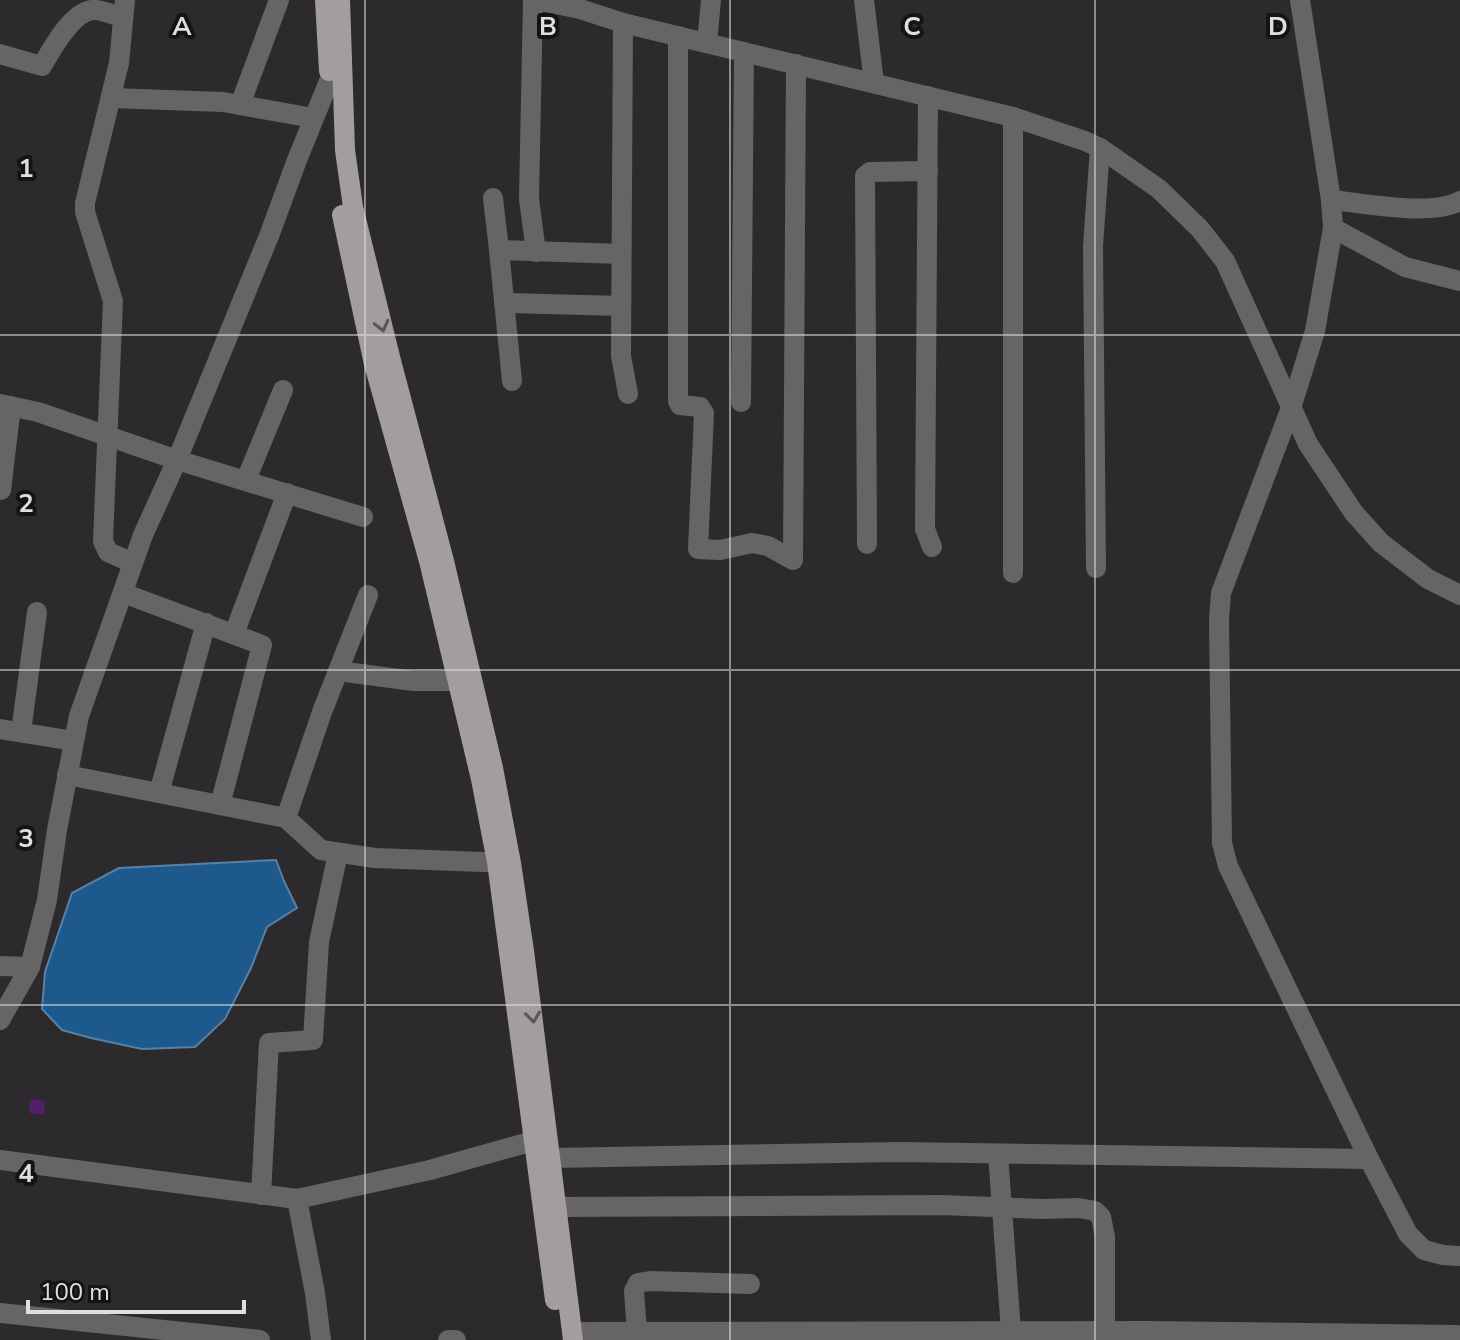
<svg xmlns="http://www.w3.org/2000/svg" width="1460" height="1340" viewBox="0 0 1460 1340" font-family="'Nunito Sans',sans-serif">
  <style>
    .water { fill: #1d598c; stroke: #5781a5; stroke-width: 2 }
    .building { fill: #52206b }
    .lines { fill: none; stroke-linecap: round; stroke-linejoin: round }
    .minor { stroke: #676564; stroke-width: 20 }
    .major { stroke: #a29e9d; stroke-width: 20 }
    .oneway { stroke: #5b5859 }
    .grid { fill: none; stroke: #dfdee0; stroke-width: 2; stroke-opacity: 0.55 }
    .grid-label { font-size: 26px; text-anchor: middle; font-weight: bold; fill: #dfdee0; stroke: #141315; stroke-width: 8; stroke-linejoin: round; paint-order: stroke }
  </style>
  <rect width="100%" height="100%" fill="#2c2a2d"/>
  <path class="water" d="M 276,860 L 284,881 L 297,908 L 267,927 L 251,968 L 225,1019 L 195,1047 L 142,1049 L 91,1038 L 62,1030 L 42,1009 L 45,972 L 72,893 L 119,868 Z"/>
  <path class="building" d="M 31,1099 L 45,1101 L 44,1115 L 29,1113 Z"/>
  <g class="lines">
    <g class="minor">
      <path d="M 125,0 L 119,63 L 85,203 L 85,212 L 113,301 L 103,541 L 108,552 L 133,563"/>
      <path d="M 533,0 L 529,199 L 536,252"/>
      <path d="M 536,0 L 580,9 L 623,23 L 1013,117 L 1085,141 L 1100,148 L 1159,189 L 1200,229 L 1225,261 L 1308,444 L 1354,513 L 1381,543 L 1428,579 L 1460,595"/>
      <path d="M 864,0 L 874,83"/>
      <path d="M 1300,0 L 1331,200 L 1333,228 L 1315,331 L 1292,405 L 1221,593 L 1219,620 L 1222,843 L 1228,866 L 1369,1159 L 1408,1234 L 1424,1250 L 1443,1255 L 1460,1256"/>
      <path d="M 623,23 L 621,356 L 628,394"/>
      <path d="M 678,36 L 678,401 L 680,405 L 700,407 L 704,413 L 698,549 L 720,550 L 752,543 L 768,546 L 793,560 L 796,64"/>
      <path d="M 707,43 L 711,0"/>
      <path d="M 0,54 L 42,66 C 51,50 71,13 92,10 C 101,9 114,15 123,18"/>
      <path d="M 928,96 L 925,529 L 932,547"/>
      <path d="M 111,98 L 223,102 L 313,118"/>
      <path d="M 240,105 L 279,0"/>
      <path d="M 1013,117 L 1013,573"/>
      <path d="M 493,198 L 499,250"/>
      <path d="M 1331,200 C 1364,203 1431,217 1460,201"/>
      <path d="M 1333,228 L 1405,267 L 1460,281"/>
      <path d="M 504,303 L 621,306"/>
      <path d="M 512,381 L 499,250 L 621,254"/>
      <path d="M 741,402 L 744,52"/>
      <path d="M 0,404 L 38,412 L 177,460 L 363,517"/>
      <path d="M 246,480 L 283,390"/>
      <path d="M 1,490 L 11,406"/>
      <path d="M 867,544 L 865,176 L 870,172 L 928,171"/>
      <path d="M 1096,568 L 1093,246 L 1100,148"/>
      <path d="M 123,593 L 262,645 L 220,805"/>
      <path d="M 234,634 L 287,493"/>
      <path d="M 338,671 L 414,681 L 458,681"/>
      <path d="M 0,729 L 74,741"/>
      <path d="M 21,732 L 37,612"/>
      <path d="M 67,775 L 286,818 L 321,850 L 375,858 L 511,863"/>
      <path d="M 159,793 L 206,623"/>
      <path d="M 286,818 L 322,712 L 368,595"/>
      <path d="M 0,966 L 30,967"/>
      <path d="M 0,1020 L 30,967 L 47,900 L 57,830 L 79,716 L 143,535 L 177,460 L 269,236 L 297,160 L 338,59"/>
      <path d="M 998,1154 L 1011,1331"/>
      <path d="M 551,1158 L 900,1152 L 1369,1159"/>
      <path d="M 0,1160 L 297,1199 L 430,1170 L 533,1141"/>
      <path d="M 261,1195 L 269,1043 L 313,1040 L 319,942 L 338,853"/>
      <path d="M 297,1199 L 315,1293 L 321,1340"/>
      <path d="M 557,1207 L 941,1205 L 1042,1209 L 1079,1208 L 1095,1211 L 1101,1217 L 1105,1237 L 1105,1331"/>
      <path d="M 0,1313 L 260,1340"/>
      <path d="M 572,1332 L 1147,1331 L 1457,1335"/>
      <path d="M 637,1332 L 634,1291 L 638,1283 L 650,1281 L 750,1284"/>
      <path d="M 448,1340 L 456,1340"/>
    </g>
    <g class="major">
      <path d="M 325,0 L 329,71"/>
      <path d="M 340,0 L 345,150 L 353,207 L 391,361 L 444,561 L 493,768 L 511,863 L 524,951 L 573,1340"/>
      <path d="M 342,215 L 374,364 L 429,561 L 481,779 L 497,862 L 555,1300"/>
    </g>
  </g>
  <defs><path id="oneway-chevron" d="M-2-3.5L2.5 0L-2 3.5" fill="none" stroke-width="1.6" stroke-linecap="round" stroke-linejoin="round" transform="scale(2)"/></defs>
  <g class="oneway">
    <use href="#oneway-chevron" transform="translate(382 326) rotate(76)"/>
    <use href="#oneway-chevron" transform="translate(533 1017) rotate(83)"/>
  </g>
  <path class="grid" d="M 365,0 L 365,1340M 730,0 L 730,1340M 1095,0 L 1095,1340M 0,335 L 1460,335M 0,670 L 1460,670M 0,1005 L 1460,1005"/>
  <g class="grid-label">
    <text x="182" y="35">A</text>
    <text x="548" y="35">B</text>
    <text x="912" y="35">C</text>
    <text x="1278" y="35">D</text>
    <text x="26" y="177">1</text>
    <text x="26" y="512">2</text>
    <text x="26" y="847">3</text>
    <text x="26" y="1182">4</text>
  </g>
  <path d="M28 1300v12h216v-12" fill="none" stroke="#dfdee0" stroke-width="4"/>
  <text x="40" y="1300" font-size="24" fill="#dfdee0" stroke="#141315" stroke-width="6" paint-order="stroke">100 m</text>
</svg>
